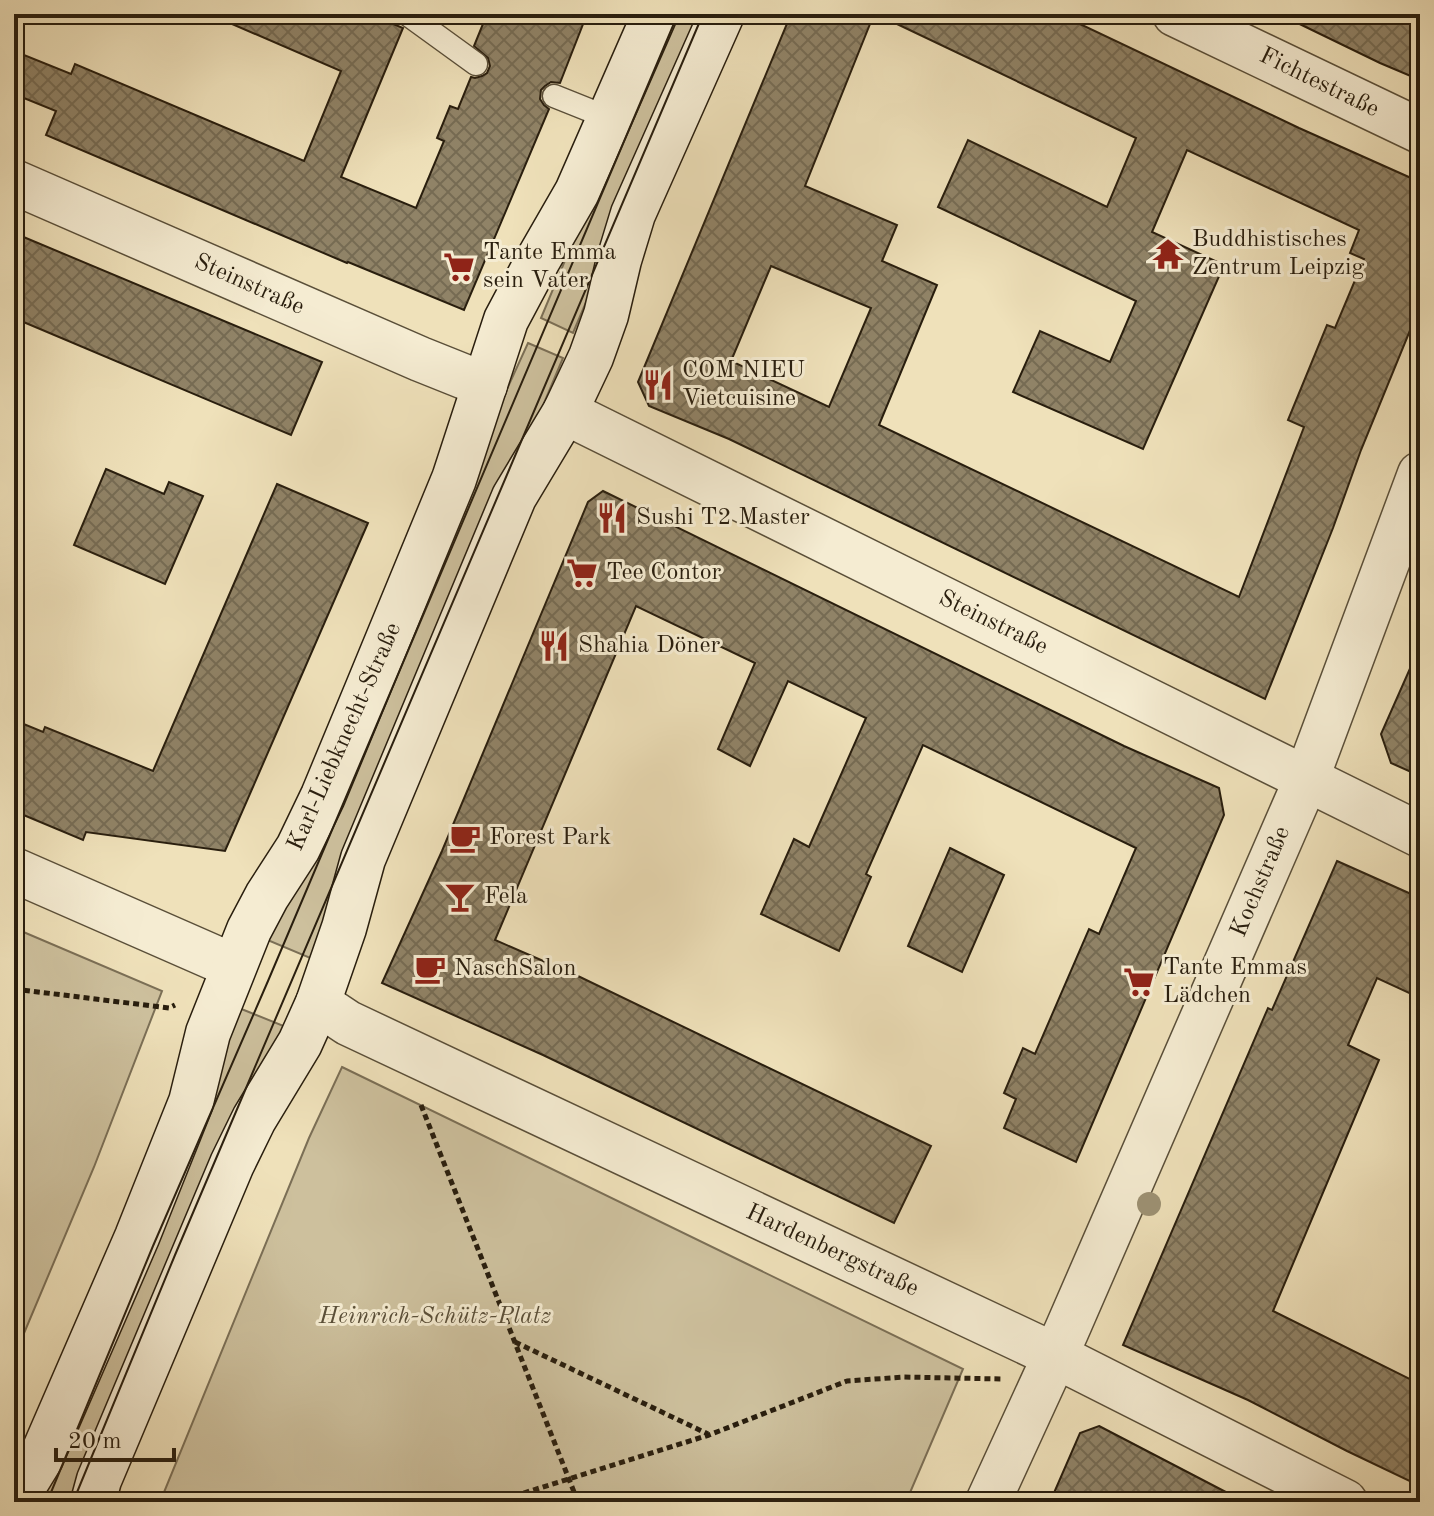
<svg xmlns="http://www.w3.org/2000/svg" width="1434" height="1516" viewBox="0 0 1434 1516" font-family="'Old Standard TT',serif">
  <style>
    .green { fill: #cdc09d; stroke: #7b6f56; stroke-width: 2 }
    .building { fill: url(#building-cross-hatch); stroke: #291e0e; stroke-width: 2; fill-rule: evenodd }
    .lines { fill: none; stroke-linecap: round; stroke-linejoin: round }
    .lane-casing { stroke: #5a4f39; stroke-width: 25 }
    .street-casing { stroke: #5a4f39; stroke-width: 47 }
    .secondary-casing { stroke: #291e0e; stroke-width: 47 }
    .path { stroke: #291e0e; stroke-width: 5; stroke-dasharray: 6 4; stroke-linecap: butt }
    .lane { stroke: #f5ecd2; stroke-width: 22 }
    .street { stroke: #f5ecd2; stroke-width: 44 }
    .secondary { stroke: #f5ecd2; stroke-width: 44 }
    .tram { stroke: #291e0e; stroke-width: 2 }
    .tree { fill: #9d9173 }
    .labels { text-anchor: middle; dominant-baseline: central; stroke-width: 6; stroke-linejoin: round; paint-order: stroke }
    .street-label { font-size: 24px; fill: #291e0e; stroke: #f5ecd2 }
    .poi-label { font-size: 24px; fill: #291e0e; stroke: #f5ecd2; text-anchor: start }
    .park-label { font-size: 24px; font-style: italic; fill: #5a4f39; stroke: #f5ecd2 }
  </style>
  <defs>
    <pattern id="building-cross-hatch" width="8" height="8" patternUnits="userSpaceOnUse" patternTransform="scale(2)"><rect width="8" height="8" fill="#908367"/><path d="M0 0l8 8M0 8l8-8" fill="none" stroke="#766b53"/></pattern>
  </defs>
  <rect width="100%" height="100%" fill="#efe1ba"/>
  <filter id="stains"><feTurbulence type="fractalNoise" baseFrequency=".0025" numOctaves="4"/><feColorMatrix values="0 0 0 0 .2 0 0 0 0 .09 0 0 0 0 .02 0 0 0 .5 -.17"/></filter>
  <radialGradient id="worn" r=".72"><stop offset=".6" stop-color="#630" stop-opacity="0"/><stop offset="1" stop-color="#630" stop-opacity=".3"/></radialGradient>
  <g class="green">
    <path d="M 668,14 L 708,14 L 573,333 L 541,318 Z"/>
    <path d="M 528,343 L 563,358 L 354,854 L 322,963 L 258,936 Z"/>
    <path d="M 14,928 L 162,991 L 94,1167 L 14,1357 Z"/>
    <path d="M 229,1004 L 296,1031 L 80,1502 L 32,1502 Z"/>
    <path d="M 342,1067 L 963,1369 L 906,1502 L 160,1502 L 309,1138 Z"/>
  </g>
  <g class="building">
    <path d="M 209,14 L 369,14 L 403,28 L 341,177 L 416,208 L 444,141 L 437,138 L 450,106 L 458,109 L 471,77 L 475,78 L 482,76 L 487,73 L 490,66 L 488,58 L 474,46 L 487,14 L 587,14 L 560,83 L 551,82 L 545,86 L 541,90 L 540,99 L 544,105 L 549,109 L 464,310 L 348,262 L 347,263 L 46,135 L 56,111 L 14,94 L 14,51 L 71,74 L 75,64 L 304,161 L 341,71 Z"/>
    <path d="M 791,14 L 874,14 L 805,186 L 897,225 L 882,261 L 937,285 L 879,425 L 1239,597 L 1304,427 L 1288,420 L 1327,325 L 1335,328 L 1364,259 L 1350,253 L 1359,230 L 1187,150 L 1152,232 L 1224,265 L 1143,449 L 1013,392 L 1040,331 L 1110,362 L 1136,301 L 938,207 L 968,140 L 1107,207 L 1136,138 L 876,14 L 1059,14 L 1299,128 L 1420,182 L 1420,306 L 1361,450 L 1333,528 L 1265,699 L 729,439 L 649,406 L 638,382 ZM 771,266 L 871,308 L 829,407 L 731,361 Z"/>
    <path d="M 1279,14 L 1420,14 L 1420,80 L 1380,63 Z"/>
    <path d="M 14,233 L 322,362 L 291,435 L 14,318 Z"/>
    <path d="M 106,469 L 164,494 L 169,482 L 203,496 L 165,584 L 74,545 Z"/>
    <path d="M 277,484 L 368,523 L 225,851 L 86,832 L 83,840 L 14,811 L 14,720 L 43,732 L 45,727 L 153,771 Z"/>
    <path d="M 603,491 L 1124,746 L 1219,788 L 1224,815 L 1076,1162 L 1004,1128 L 1016,1099 L 1004,1093 L 1023,1048 L 1035,1054 L 1089,929 L 1099,934 L 1136,848 L 923,745 L 866,874 L 871,877 L 839,951 L 761,914 L 794,839 L 809,847 L 866,718 L 788,681 L 750,766 L 718,749 L 755,663 L 636,606 L 495,940 L 580,977 L 931,1146 L 894,1223 L 543,1055 L 382,983 L 442,851 L 588,502 Z"/>
    <path d="M 1420,646 L 1420,776 L 1391,763 L 1381,734 Z"/>
    <path d="M 950,848 L 1004,875 L 962,972 L 908,946 Z"/>
    <path d="M 1337,861 L 1420,898 L 1420,998 L 1377,978 L 1348,1045 L 1379,1060 L 1273,1311 L 1420,1384 L 1420,1486 L 1347,1451 L 1248,1400 L 1123,1345 L 1268,1008 L 1272,1010 Z"/>
    <path d="M 1099,1426 L 1245,1502 L 1050,1502 L 1080,1433 Z"/>
  </g>
  <g class="lines">
    <defs>
      <g id="lane">
        <path d="M 407,14 L 476,64"/>
        <path d="M 554,96 L 609,118"/>
      </g>
      <g id="street">
        <path d="M 1175,14 L 1420,131"/>
        <path d="M 14,182 L 420,359 L 485,385"/>
        <path d="M 565,412 L 1420,835"/>
        <path d="M 14,870 L 233,966"/>
        <path d="M 318,1003 L 348,1023 L 1056,1356 L 1345,1502"/>
        <path d="M 988,1502 L 1066,1332 L 1306,780 L 1420,474"/>
      </g>
      <g id="secondary">
        <path d="M 14,1502 L 41,1458 L 137,1237 L 191,1102 L 208,1033 L 249,930 L 267,896 L 298,848 L 323,796 L 367,690 L 454,479 L 506,320 L 539,258 L 577,192 L 655,14"/>
        <path d="M 93,1502 L 99,1480 L 232,1164 L 254,1119 L 300,1043 L 318,1003 L 344,928 L 363,859 L 514,497 L 565,412 L 591,357 L 606,315 L 619,260 L 633,214 L 722,14"/>
      </g>
    </defs>
    <use href="#lane" class="lane-casing"/>
    <use href="#street" class="street-casing"/>
    <use href="#secondary" class="secondary-casing"/>
    <g class="path">
      <path d="M 14,989 L 169,1008 L 175,1005"/>
      <path d="M 421,1105 L 578,1502"/>
      <path d="M 515,1342 L 708,1434"/>
      <path d="M 495,1502 L 709,1435 L 847,1381 L 904,1377 L 1001,1379"/>
    </g>
    <use href="#lane" class="lane"/>
    <use href="#street" class="street"/>
    <use href="#secondary" class="secondary"/>
    <g class="tram">
      <path d="M 47,1502 L 153,1246 L 268,981 L 678,14"/>
      <path d="M 73,1502 L 175,1255 L 703,14"/>
    </g>
  </g>
  <circle class="tree" cx="1149" cy="1204" r="12"/>
  <defs>
    <symbol id="temple-bare" viewBox="-9 -9 18 18"><path d="M0-6L5-2H3V0L6.5 2.5H4V6H1.5V3h-3V6H-4V2.5H-6.5L-3 0V-2H-5Z" fill="#8f2418" stroke="#f5ecd2" stroke-width="2.5" paint-order="stroke"/></symbol>
    <symbol id="supermarket-bare" viewBox="-9 -9 18 18"><path d="M-6-5.5h2.5l.6 2H6L4.5 2H-2.5L-4.4-4H-6ZM-1.5 3.2a1.3 1.3 0 1 0 .1 0ZM3 3.2a1.3 1.3 0 1 0 .1 0Z" fill="#8f2418" stroke="#f5ecd2" stroke-width="2.5" paint-order="stroke"/></symbol>
    <symbol id="restaurant-bare" viewBox="-9 -9 18 18"><path d="M-5-6h1v4h1v-4h1v4h1v-4h1v5L-1.5 .5V6h-2V.5L-5-1ZM5-6V6H3V1.5H1.5Q1.5-4 5-6Z" fill="#8f2418" stroke="#f5ecd2" stroke-width="2.5" paint-order="stroke"/></symbol>
    <symbol id="cafe-bare" viewBox="-9 -9 18 18"><path d="M-5.5-4.5H6V0H3Q3 3.5 0 3.5H-2.5Q-5.5 3.5-5.5 0ZM3-3.2v2h1.7v-2ZM-6 4.5H4V6H-6Z" fill="#8f2418" stroke="#f5ecd2" stroke-width="2.5" paint-order="stroke"/></symbol>
    <symbol id="bar-bare" viewBox="-9 -9 18 18"><path d="M-6-5H6L.8 .8V4.5H3.5V6h-7V4.5H-.8V.8Z" fill="#8f2418" stroke="#f5ecd2" stroke-width="2.5" paint-order="stroke"/></symbol>
  </defs>
  <g fill-rule="evenodd">
    <use href="#temple-bare" x="1146" y="232" width="44" height="44"/>
    <use href="#supermarket-bare" x="437" y="245" width="44" height="44"/>
    <use href="#restaurant-bare" x="636" y="363" width="44" height="44"/>
    <use href="#restaurant-bare" x="590" y="496" width="44" height="44"/>
    <use href="#supermarket-bare" x="560" y="551" width="44" height="44"/>
    <use href="#restaurant-bare" x="532" y="624" width="44" height="44"/>
    <use href="#cafe-bare" x="443" y="816" width="44" height="44"/>
    <use href="#bar-bare" x="438" y="875" width="44" height="44"/>
    <use href="#cafe-bare" x="408" y="947" width="44" height="44"/>
    <use href="#supermarket-bare" x="1117" y="960" width="44" height="44"/>
  </g>
  <g class="labels">
    <g class="street-label">
      <text transform="translate(1319 83) rotate(26)">Fichtestraße</text>
      <text transform="translate(249 285) rotate(24)">Steinstraße</text>
      <text transform="translate(993 623) rotate(26)">Steinstraße</text>
      <text transform="translate(345 737) rotate(-66)">Karl-Liebknecht-Straße</text>
      <text transform="translate(1261 882) rotate(-67)">Kochstraße</text>
      <text transform="translate(832 1251) rotate(25)">Hardenbergstraße</text>
    </g>
    <g class="poi-label">
      <text x="1192" y="240">Buddhistisches<tspan x="1192" dy="28">Zentrum Leipzig</tspan></text>
      <text x="483" y="253">Tante Emma<tspan x="483" dy="28">sein Vater</tspan></text>
      <text x="682" y="371">COM NIEU<tspan x="682" dy="28">Vietcuisine</tspan></text>
      <text x="636" y="518">Sushi T2 Master</text>
      <text x="606" y="573">Tee Contor</text>
      <text x="578" y="646">Shahia Döner</text>
      <text x="489" y="838">Forest Park</text>
      <text x="484" y="897">Fela</text>
      <text x="1163" y="968">Tante Emmas<tspan x="1163" dy="28">Lädchen</tspan></text>
      <text x="454" y="969">NaschSalon</text>
    </g>
    <g class="park-label">
      <text x="435" y="1317">Heinrich-Schütz-Platz</text>
    </g>
  </g>
  <rect width="1434" height="1516" fill="none" stroke="#efe1ba" stroke-width="48"/>
  <rect x="16" y="16" width="1402" height="1484" fill="none" stroke="#291e0e" stroke-width="4"/>
  <rect x="24" y="24" width="1386" height="1468" fill="none" stroke="#291e0e" stroke-width="2"/>
  <path d="M56 1448v12h118v-12" fill="none" stroke="#291e0e" stroke-width="4"/>
  <text x="68" y="1448" font-size="24" fill="#291e0e" stroke="#f5ecd2" stroke-width="6" paint-order="stroke">20 m</text>
  <rect width="100%" height="100%" filter="url(#stains)"/>
  <rect width="100%" height="100%" fill="url(#worn)"/>
</svg>
